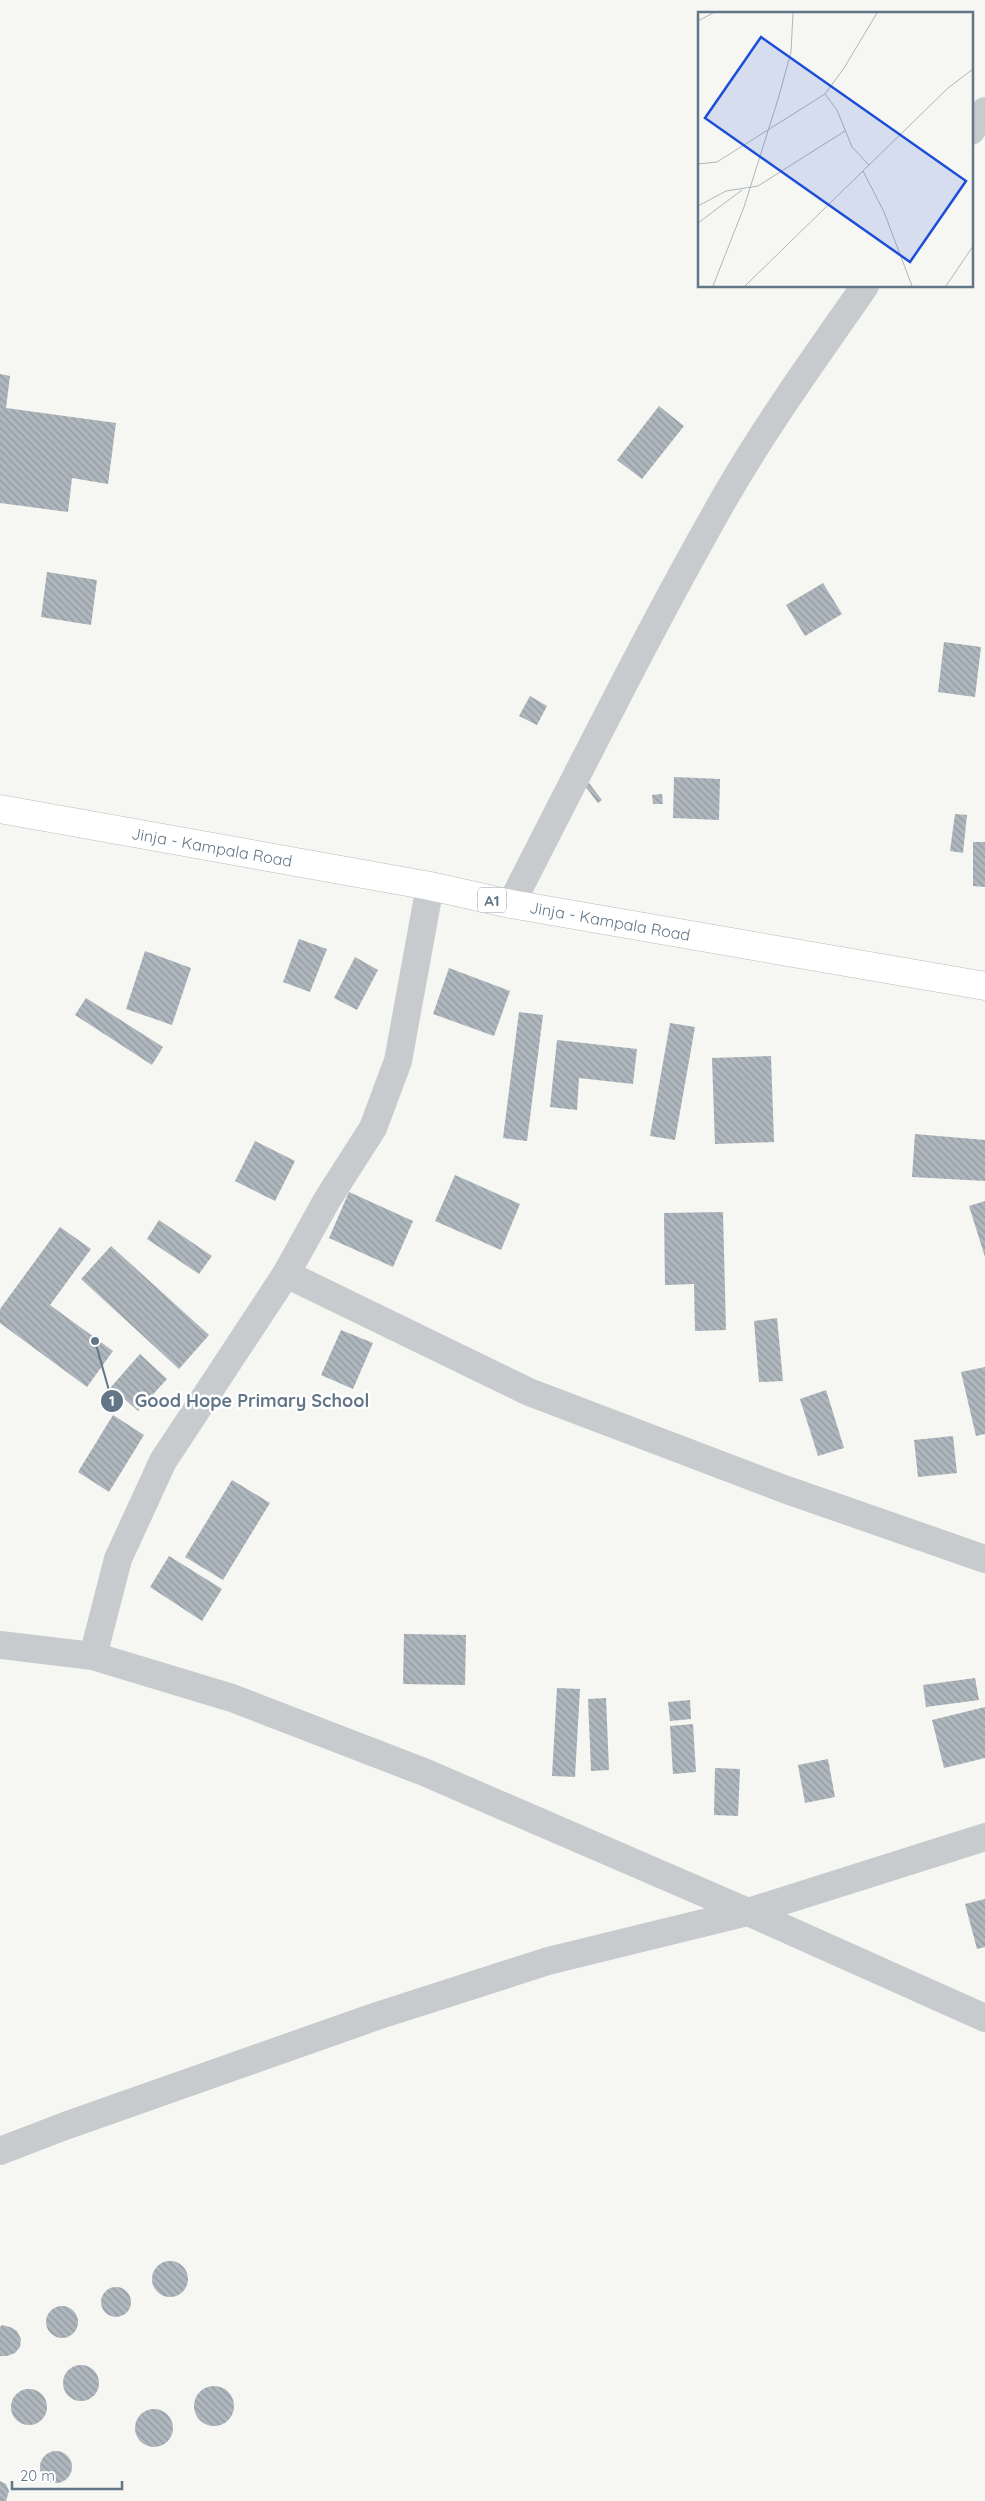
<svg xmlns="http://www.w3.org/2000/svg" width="985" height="2501" viewBox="0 0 985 2501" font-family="Quicksand,sans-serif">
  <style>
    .building { fill: url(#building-back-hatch) }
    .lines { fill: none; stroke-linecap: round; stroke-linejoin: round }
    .highway-casing { stroke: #b7bbbe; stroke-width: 29 }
    .minor { stroke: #c8cbce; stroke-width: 28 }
    .highway { stroke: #fff; stroke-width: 28 }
    .labels { text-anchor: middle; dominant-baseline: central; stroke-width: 5; stroke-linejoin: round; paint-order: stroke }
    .shield { fill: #fff; stroke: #919fab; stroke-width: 1 }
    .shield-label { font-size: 15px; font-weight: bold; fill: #627687 }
    .street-label { font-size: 16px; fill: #627687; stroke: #fff }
    .inset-road { fill: none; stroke: #aeb7bd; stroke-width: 1 }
    .view { fill: #1d4ed8; fill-opacity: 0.15; stroke: #1d4ed8; stroke-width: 2.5 }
    .inset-edge { fill: none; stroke: #627687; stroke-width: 2.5 }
    .leader { fill: none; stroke: #627687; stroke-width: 2 }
    .callout-dot { fill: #627687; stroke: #fff; stroke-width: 2 }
    .mark-label { font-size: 15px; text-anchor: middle; font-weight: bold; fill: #fff }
    .callout-label { font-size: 18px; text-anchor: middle; font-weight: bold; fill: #627687; stroke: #fff; stroke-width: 5; stroke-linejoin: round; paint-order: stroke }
  </style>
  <defs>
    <pattern id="building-back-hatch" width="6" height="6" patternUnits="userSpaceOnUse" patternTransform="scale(1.25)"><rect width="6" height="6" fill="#aeb7bd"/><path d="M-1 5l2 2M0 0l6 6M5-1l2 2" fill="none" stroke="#91999f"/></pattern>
  </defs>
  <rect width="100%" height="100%" fill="#f6f6f2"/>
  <g class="building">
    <path d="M 0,374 L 10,376 L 6,408 L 116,423 L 108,484 L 72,478 L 68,512 L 0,503 Z"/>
    <path d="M 659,406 L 684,426 L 642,479 L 617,460 Z"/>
    <path d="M 47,572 L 97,580 L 91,625 L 41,617 Z"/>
    <path d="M 823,583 L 842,614 L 805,636 L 786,605 Z"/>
    <path d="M 944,642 L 981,647 L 975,697 L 938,692 Z"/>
    <path d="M 530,696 L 547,706 L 537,725 L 519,716 Z"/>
    <path d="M 674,777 L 720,779 L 719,820 L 673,818 Z"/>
    <path d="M 589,783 L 602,800 L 598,803 L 585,786 Z"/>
    <path d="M 662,794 L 663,804 L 653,804 L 652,795 Z"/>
    <path d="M 955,814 L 967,815 L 963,853 L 950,851 Z"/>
    <path d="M 973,842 L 985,842 L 985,887 L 973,886 Z"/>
    <path d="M 299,939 L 327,949 L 310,992 L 283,982 Z"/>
    <path d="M 145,951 L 191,968 L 172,1025 L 126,1009 Z"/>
    <path d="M 355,957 L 378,970 L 357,1010 L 334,998 Z"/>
    <path d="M 449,968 L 510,991 L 494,1036 L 433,1014 Z"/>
    <path d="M 86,998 L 163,1047 L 152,1065 L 75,1015 Z"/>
    <path d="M 519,1012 L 543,1015 L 527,1141 L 503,1138 Z"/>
    <path d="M 670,1023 L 695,1027 L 675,1140 L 650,1136 Z"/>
    <path d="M 557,1040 L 637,1049 L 633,1084 L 579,1078 L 577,1110 L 550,1107 Z"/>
    <path d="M 771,1056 L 774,1142 L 715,1144 L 712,1058 Z"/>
    <path d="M 915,1134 L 985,1140 L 985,1181 L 912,1177 Z"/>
    <path d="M 255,1141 L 295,1161 L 275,1201 L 235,1181 Z"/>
    <path d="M 455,1175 L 520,1204 L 501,1250 L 435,1221 Z"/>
    <path d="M 349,1192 L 413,1221 L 393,1267 L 329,1238 Z"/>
    <path d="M 985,1201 L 985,1257 L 969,1206 Z"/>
    <path d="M 723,1212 L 726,1330 L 695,1331 L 694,1284 L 665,1285 L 664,1213 Z"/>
    <path d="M 159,1220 L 212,1256 L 199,1274 L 147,1239 Z"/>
    <path d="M 60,1227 L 91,1249 L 50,1305 L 113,1351 L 87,1387 L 0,1323 L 0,1309 Z"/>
    <path d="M 111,1246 L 209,1335 L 179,1369 L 81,1279 Z"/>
    <path d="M 777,1318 L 783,1381 L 759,1382 L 754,1321 Z"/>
    <path d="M 341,1330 L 373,1343 L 353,1389 L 321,1375 Z"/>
    <path d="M 140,1354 L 167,1379 L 138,1411 L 111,1387 Z"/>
    <path d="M 985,1367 L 985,1434 L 976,1436 L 961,1372 Z"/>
    <path d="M 826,1390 L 844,1448 L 818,1456 L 800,1399 Z"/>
    <path d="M 113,1415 L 144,1435 L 109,1492 L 78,1472 Z"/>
    <path d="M 953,1436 L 957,1473 L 918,1477 L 914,1440 Z"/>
    <path d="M 232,1480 L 270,1503 L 223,1580 L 185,1557 Z"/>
    <path d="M 169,1556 L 222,1589 L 202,1621 L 150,1587 Z"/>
    <path d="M 404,1634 L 466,1635 L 465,1685 L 403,1684 Z"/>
    <path d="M 975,1678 L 979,1700 L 926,1707 L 923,1685 Z"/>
    <path d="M 557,1688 L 580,1689 L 575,1777 L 552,1776 Z"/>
    <path d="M 606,1698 L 609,1770 L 591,1771 L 588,1699 Z"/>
    <path d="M 690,1700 L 691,1719 L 670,1721 L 668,1702 Z"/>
    <path d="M 985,1707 L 985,1758 L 944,1768 L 932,1720 Z"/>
    <path d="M 693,1724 L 696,1772 L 673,1774 L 670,1726 Z"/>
    <path d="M 828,1759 L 835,1797 L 805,1803 L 798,1765 Z"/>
    <path d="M 715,1768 L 740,1769 L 738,1816 L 714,1815 Z"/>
    <path d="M 985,1899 L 985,1947 L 977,1949 L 965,1904 Z"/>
    <circle cx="170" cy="2279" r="18"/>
    <circle cx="116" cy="2302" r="15"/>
    <circle cx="62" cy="2322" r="16"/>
    <path d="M 2,2325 L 10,2327 L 17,2331 L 21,2339 L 20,2347 L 15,2353 L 7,2356 L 0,2356 L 0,2327 Z"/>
    <circle cx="81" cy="2383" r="18"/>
    <circle cx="214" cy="2406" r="20"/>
    <circle cx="29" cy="2407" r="18"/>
    <circle cx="154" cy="2428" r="19"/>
    <circle cx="56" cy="2467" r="16"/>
    <path d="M 0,2481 L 6,2484 L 9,2491 L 6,2501 L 0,2501 Z"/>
  </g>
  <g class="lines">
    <defs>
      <path id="highway" d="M 0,809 L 430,886 L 511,904 L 985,986"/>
    </defs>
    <use href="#highway" class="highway-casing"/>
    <g class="minor">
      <path d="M 971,131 L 985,111"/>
      <path d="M 511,904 C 581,768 649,630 725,497 C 767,424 817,355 865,286"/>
      <path d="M 286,1274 L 529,1392 L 784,1489 L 985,1559"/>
      <path d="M 0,1645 L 93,1656 L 232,1698 L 424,1772 L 748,1912 L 985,2018"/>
      <path d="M 93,1656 L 118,1559 L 163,1461 L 286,1274 L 327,1200 L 373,1128 L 398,1061 L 430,886"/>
      <path d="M 0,2151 L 65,2126 L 377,2016 L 548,1961 L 748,1912 L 985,1837"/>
    </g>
    <use href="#highway" class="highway"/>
  </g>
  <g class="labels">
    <rect class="shield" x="478" y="887.5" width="28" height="25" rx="4"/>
    <g class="shield-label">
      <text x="492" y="900">A1</text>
    </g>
    <g class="street-label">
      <text transform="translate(212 847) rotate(10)">Jinja - Kampala Road</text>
      <text transform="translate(610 921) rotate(10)">Jinja - Kampala Road</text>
    </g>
  </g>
  <g transform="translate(698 12)">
    <rect width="275" height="275" fill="#f6f6f2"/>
    <path class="inset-road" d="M 0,9 L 15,1M 127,82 L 139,98 L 154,135 L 171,153M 0,152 L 19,150 L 127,82 L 146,56 L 179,1M 165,159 L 186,200 L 214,274M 0,194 L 28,179 L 60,174 L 147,119M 0,211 L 44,178M 15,274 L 46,195 L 81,84 L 93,40 L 95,1M 47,274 L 250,76 L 275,57M 248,274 L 275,234"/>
    <path class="view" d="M 63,25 L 268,169 L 212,250 L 7,106 Z"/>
    <rect width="275" height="275" class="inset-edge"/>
  </g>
  <path class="leader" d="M95 1341L112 1401"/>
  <g class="callout-dot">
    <circle cx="95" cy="1341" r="5"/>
    <circle cx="112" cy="1401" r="12"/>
  </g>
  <g class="mark-label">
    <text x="112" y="1406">1</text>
  </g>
  <g class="callout-label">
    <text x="252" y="1407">Good Hope Primary School</text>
  </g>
  <path d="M12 2481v8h110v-8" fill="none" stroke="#627687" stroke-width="2.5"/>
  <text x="20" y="2481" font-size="15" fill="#627687" stroke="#ffffff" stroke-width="4" paint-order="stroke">20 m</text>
</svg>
